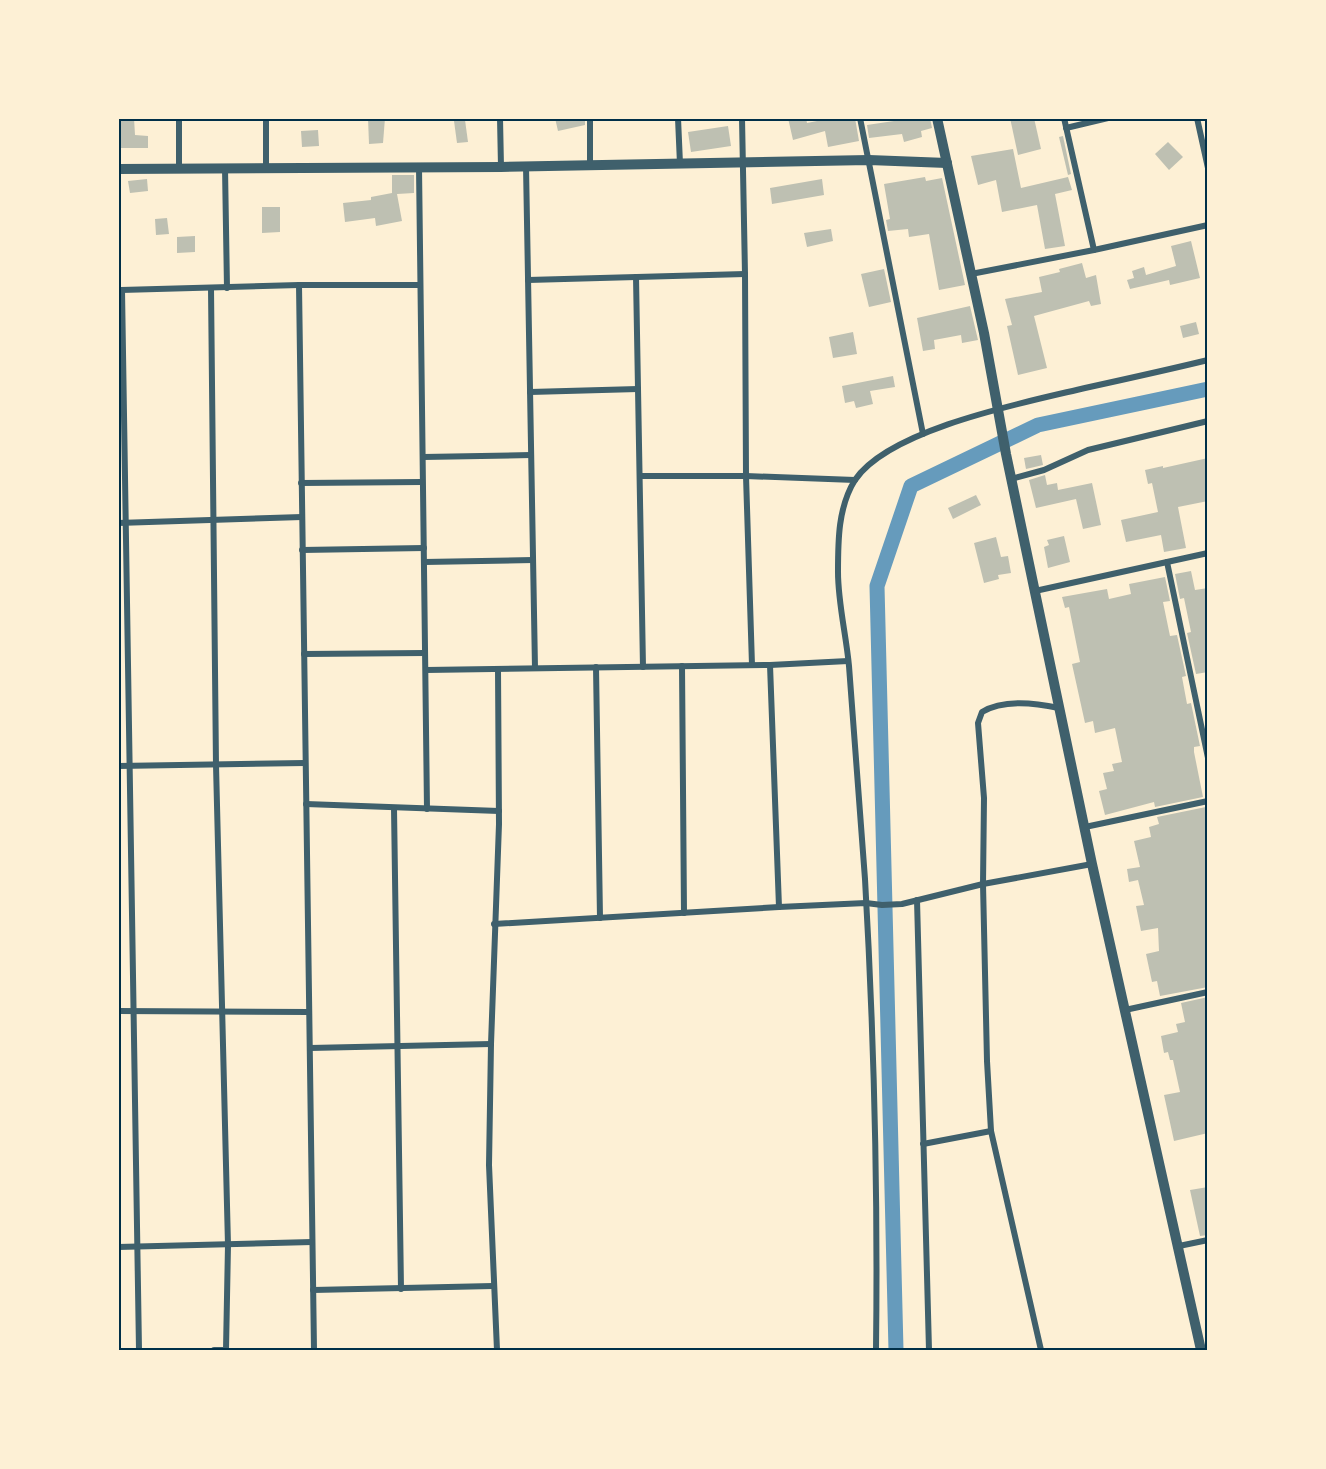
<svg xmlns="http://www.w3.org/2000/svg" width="1326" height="1469" viewBox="0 0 1326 1469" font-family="'Nunito Sans',sans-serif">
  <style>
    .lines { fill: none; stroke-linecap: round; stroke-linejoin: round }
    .canal { stroke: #669bbc; stroke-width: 15 }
    .building { fill: #bec0b2 }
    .minor { stroke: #3f606c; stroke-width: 6 }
    .tertiary { stroke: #3f606c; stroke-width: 10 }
    .neatline { fill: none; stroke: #003049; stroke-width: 2 }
  </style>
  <rect width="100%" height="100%" fill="#fdf0d5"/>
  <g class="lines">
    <path class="canal" d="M 896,1350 L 877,586 L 911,486 L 1038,425 L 1208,389"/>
  </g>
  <g class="building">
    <path d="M 118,118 L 134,118 L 135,135 L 148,136 L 148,148 L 118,148 Z"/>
    <path d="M 368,118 L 385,118 L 383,143 L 369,144 Z"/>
    <path d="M 555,118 L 585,118 L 585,125 L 558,131 Z"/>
    <path d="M 788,118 L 806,118 L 807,123 L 832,118 L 855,118 L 859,141 L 828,147 L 825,131 L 793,140 Z"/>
    <path d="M 914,118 L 930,118 L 932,128 L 921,131 L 922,137 L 904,142 L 902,134 L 869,138 L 867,125 Z"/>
    <path d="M 1010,118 L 1034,118 L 1041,149 L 1018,155 Z"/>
    <path d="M 465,120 L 468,142 L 457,143 L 454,121 Z"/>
    <path d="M 728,126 L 731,146 L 691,152 L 688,132 Z"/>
    <path d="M 318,130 L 319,146 L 302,147 L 301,131 Z"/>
    <path d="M 1063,136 L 1071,174 L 1068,175 L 1059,137 Z"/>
    <path d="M 1168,142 L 1183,157 L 1169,170 L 1155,154 Z"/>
    <path d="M 1013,149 L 1021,188 L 1068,177 L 1072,190 L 1055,194 L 1065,246 L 1045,249 L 1037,205 L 1002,212 L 996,180 L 978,185 L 971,156 Z"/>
    <path d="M 392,175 L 414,175 L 414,193 L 397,194 L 402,221 L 376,226 L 375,218 L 345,222 L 343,203 L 371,200 L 371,197 L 392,193 Z"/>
    <path d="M 925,177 L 926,181 L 942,178 L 965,285 L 939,290 L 929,234 L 909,237 L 908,229 L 888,231 L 886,220 L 890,219 L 884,184 Z"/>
    <path d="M 147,179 L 148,191 L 130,193 L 128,181 Z"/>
    <path d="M 822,179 L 824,195 L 772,204 L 770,188 Z"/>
    <path d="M 262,207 L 280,207 L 280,232 L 262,233 Z"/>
    <path d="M 167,218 L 169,234 L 156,235 L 155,219 Z"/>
    <path d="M 831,229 L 833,241 L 807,247 L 804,233 Z"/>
    <path d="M 195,236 L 195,252 L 177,253 L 177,237 Z"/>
    <path d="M 1191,241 L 1200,278 L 1170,285 L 1169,280 L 1130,289 L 1127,280 L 1134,278 L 1132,271 L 1144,267 L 1146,275 L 1176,266 L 1171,246 Z"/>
    <path d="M 1082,263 L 1086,278 L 1096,275 L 1101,304 L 1091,306 L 1089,301 L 1034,316 L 1047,368 L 1018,375 L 1007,326 L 1012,325 L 1005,299 L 1042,292 L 1039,277 L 1060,272 L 1059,269 Z"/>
    <path d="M 884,269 L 891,302 L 869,307 L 861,274 Z"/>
    <path d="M 970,306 L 978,340 L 962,343 L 961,335 L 934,340 L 935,349 L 923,351 L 917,318 Z"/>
    <path d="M 1196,322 L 1199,334 L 1183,338 L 1180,326 Z"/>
    <path d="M 853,332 L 857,354 L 833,358 L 829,337 Z"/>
    <path d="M 893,376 L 895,387 L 870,391 L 873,404 L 856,408 L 854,401 L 845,403 L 842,386 Z"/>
    <path d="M 1041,455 L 1043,465 L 1026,469 L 1024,458 Z"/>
    <path d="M 1208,458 L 1208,501 L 1178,507 L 1186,548 L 1164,552 L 1161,535 L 1126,542 L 1121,520 L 1158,512 L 1152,483 L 1148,484 L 1145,470 L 1163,466 L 1163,468 Z"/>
    <path d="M 1045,475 L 1047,485 L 1057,483 L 1058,490 L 1092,483 L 1101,525 L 1083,529 L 1076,499 L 1036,508 L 1029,480 Z"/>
    <path d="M 976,495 L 981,505 L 953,519 L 948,508 Z"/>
    <path d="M 1064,536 L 1070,562 L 1048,568 L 1044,547 L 1049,545 L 1047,540 Z"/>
    <path d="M 996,537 L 1001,557 L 1008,556 L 1011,573 L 998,575 L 999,579 L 984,583 L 974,543 Z"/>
    <path d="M 1191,571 L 1195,590 L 1208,588 L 1208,672 L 1196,674 L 1187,633 L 1191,632 L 1184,598 L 1180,599 L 1175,574 Z"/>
    <path d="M 1165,577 L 1170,601 L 1163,602 L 1170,636 L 1177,635 L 1186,676 L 1182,677 L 1187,704 L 1191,703 L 1200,746 L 1194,747 L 1194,752 L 1203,797 L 1155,807 L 1154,802 L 1105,815 L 1099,791 L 1107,789 L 1103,773 L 1114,771 L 1112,764 L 1122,762 L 1115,728 L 1095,733 L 1093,721 L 1085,723 L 1072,664 L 1080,662 L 1069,607 L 1065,608 L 1062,597 L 1107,589 L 1109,599 L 1131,594 L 1129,584 Z"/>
    <path d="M 1206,807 L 1208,808 L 1208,987 L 1160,996 L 1157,981 L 1152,982 L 1146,954 L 1159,951 L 1158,928 L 1141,931 L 1136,906 L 1144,905 L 1138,880 L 1129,882 L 1127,869 L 1140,867 L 1134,841 L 1151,837 L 1149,827 L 1159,824 L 1157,817 Z"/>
    <path d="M 1208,997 L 1208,1133 L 1174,1141 L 1164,1095 L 1180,1092 L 1173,1060 L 1170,1060 L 1168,1052 L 1164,1053 L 1161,1036 L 1178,1032 L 1176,1024 L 1185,1022 L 1181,1003 Z"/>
    <path d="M 1208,1187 L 1208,1235 L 1200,1236 L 1190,1190 Z"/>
  </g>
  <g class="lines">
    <g class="minor">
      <path d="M 179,118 L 179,169"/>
      <path d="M 266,118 L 266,168"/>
      <path d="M 500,118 L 501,167"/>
      <path d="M 590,118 L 590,166"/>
      <path d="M 678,118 L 680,164"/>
      <path d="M 742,118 L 745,274 L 746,476 L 752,665"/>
      <path d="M 860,118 L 923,434"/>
      <path d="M 1064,118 L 1094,250"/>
      <path d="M 1197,118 L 1208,168"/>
      <path d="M 1066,128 L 1108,118"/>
      <path d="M 526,166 L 535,668"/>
      <path d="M 419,167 L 427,809"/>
      <path d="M 225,168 L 227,288"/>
      <path d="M 971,274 L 1094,250 L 1208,225"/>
      <path d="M 636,277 L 643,667"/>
      <path d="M 528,280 L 745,274"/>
      <path d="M 299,285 L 314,1350"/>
      <path d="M 211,288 L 216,765 L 228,1245 L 226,1350"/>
      <path d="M 121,290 L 299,285 L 420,285"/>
      <path d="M 122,290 L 139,1350"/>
      <path d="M 530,392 L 638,389"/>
      <path d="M 423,457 L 531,455"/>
      <path d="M 640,476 L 746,476 L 855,480"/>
      <path d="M 1011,479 L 1044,470 L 1088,450 L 1208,421"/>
      <path d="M 301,483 L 422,482"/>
      <path d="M 118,523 L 302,517"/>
      <path d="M 302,550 L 424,548"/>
      <path d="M 424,562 L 533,560"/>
      <path d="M 1167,562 L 1208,758"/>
      <path d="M 1035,591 L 1208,553"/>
      <path d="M 304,654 L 425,653"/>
      <path d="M 770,665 L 779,907"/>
      <path d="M 682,666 L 684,913"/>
      <path d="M 596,667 L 600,918"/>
      <path d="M 426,670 L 770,665 L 848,661"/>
      <path d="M 118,766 L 305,763"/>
      <path d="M 306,804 L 499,811"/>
      <path d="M 394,808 L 401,1289"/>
      <path d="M 1085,827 L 1208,801"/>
      <path d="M 917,900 L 929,1350"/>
      <path d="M 494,924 L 779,907 L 866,903 L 882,905 L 902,904 L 983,884 L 1092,864"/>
      <path d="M 1125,1010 L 1208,992"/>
      <path d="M 118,1011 L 309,1012"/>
      <path d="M 310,1048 L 491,1044"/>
      <path d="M 923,1144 L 991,1131"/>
      <path d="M 1179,1246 L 1208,1240"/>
      <path d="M 118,1247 L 312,1242"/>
      <path d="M 313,1290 L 493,1286"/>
      <path d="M 214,1350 L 226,1350"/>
      <path d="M 497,1350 L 489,1165 L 491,1044 L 499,824 L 498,669"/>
      <path d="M 876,1350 C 878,1193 874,1036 865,879 C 860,808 855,737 849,666 C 846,634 838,603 838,572 C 838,541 838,507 855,480 C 889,429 1026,402 1085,388 C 1126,379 1167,370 1208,360"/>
      <path d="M 1041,1350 L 991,1131 L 987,1061 L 983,884 L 984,798 L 978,723 L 982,712 C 1003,699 1036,703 1059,708"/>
    </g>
    <g class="tertiary">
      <path d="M 937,118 L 984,333 L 1006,454 L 1092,864 L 1201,1350"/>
      <path d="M 118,169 L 501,167 L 869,160 L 947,163"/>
    </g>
  </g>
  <rect width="1326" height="1469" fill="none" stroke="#fdf0d5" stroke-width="240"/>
  <rect x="120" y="120" width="1086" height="1229" class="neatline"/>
</svg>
